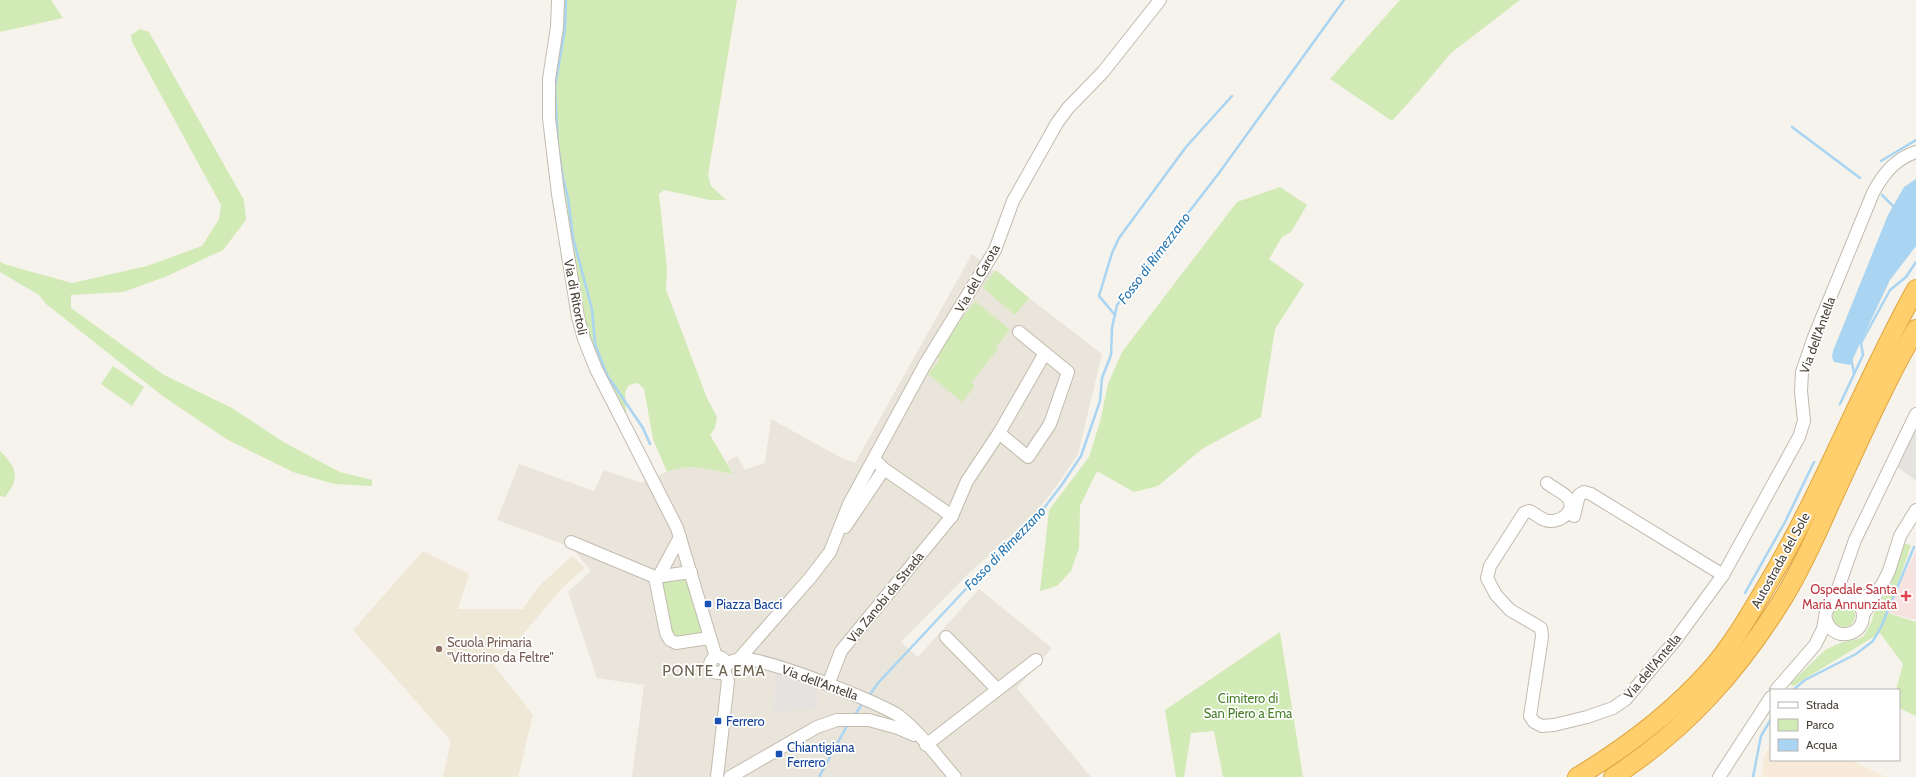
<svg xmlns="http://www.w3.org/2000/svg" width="1916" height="777" viewBox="0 0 1916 777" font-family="Cabin,sans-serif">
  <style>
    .residential { fill: #eae5da }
    .commercial { fill: #f7ead8 }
    .education { fill: #efe8d6 }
    .medical { fill: #f6e3e0 }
    .green { fill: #d2eab5 }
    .parking { fill: #e5e3e0 }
    .water { fill: #a9d4f2 }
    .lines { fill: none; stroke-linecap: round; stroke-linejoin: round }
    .stream { stroke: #a9d4f2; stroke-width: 2.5 }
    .minor-casing { stroke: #c2bbae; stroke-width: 14 }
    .highway-casing { stroke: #e0a43c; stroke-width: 20 }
    .minor { stroke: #fff; stroke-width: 12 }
    .highway { stroke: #ffcf6e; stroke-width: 18 }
    .health-dot { fill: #e0444e; stroke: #fff; stroke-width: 1.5 }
    .transit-dot { fill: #1a4fb4; stroke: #fff; stroke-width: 1.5 }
    .education-dot { fill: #8d6e63; stroke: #fff; stroke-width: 1.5 }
    .labels { text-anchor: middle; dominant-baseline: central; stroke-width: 3.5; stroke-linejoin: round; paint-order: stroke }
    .street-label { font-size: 13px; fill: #4b4439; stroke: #fff }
    .health-label { font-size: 13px; fill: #be3a42; stroke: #fff; text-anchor: end }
    .transit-label { font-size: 13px; fill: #164399; stroke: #fff; text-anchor: start }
    .education-label { font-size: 13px; fill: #785e54; stroke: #fff; text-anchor: start }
    .park-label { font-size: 13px; fill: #4a7f2a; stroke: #fff }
    .water-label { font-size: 14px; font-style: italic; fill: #2e7ab2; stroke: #fff }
    .quarter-label { font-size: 15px; letter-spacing: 1px; fill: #6e6250; stroke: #fff }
  </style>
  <rect width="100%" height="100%" fill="#f6f3ec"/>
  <path class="residential" d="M 972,254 L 1102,354 L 1078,454 L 1058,484 L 1035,514 L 966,576 L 901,642 L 918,657 L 979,589 L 1052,648 L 1017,688 L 1091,777 L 632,777 L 644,685 L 597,678 L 568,592 L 591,571 L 571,547 L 497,520 L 519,464 L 594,491 L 604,470 L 642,483 L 675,468 L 701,467 L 732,474 L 727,461 L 737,456 L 745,470 L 765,463 L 771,419 L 840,457 L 855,463 Z"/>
  <path class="commercial" d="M 1771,743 L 1771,760 L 1850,760 L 1886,777 L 1762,777 L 1764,757 Z"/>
  <path class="education" d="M 423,551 L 469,574 L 458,609 L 523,609 L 539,586 L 572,556 L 585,568 L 563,587 L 525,632 L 494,665 L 533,715 L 518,777 L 443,777 L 451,741 L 353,630 Z"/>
  <path class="medical" d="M 1916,550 L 1916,620 L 1889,613 L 1902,579 Z"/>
  <g class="green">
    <path d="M 0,0 L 51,0 L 63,18 L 0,32 Z"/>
    <path d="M 562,0 L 737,0 L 708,175 L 711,186 L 726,200 L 710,200 L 664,190 L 659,194 L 667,269 L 666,290 L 707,398 L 717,417 L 715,428 L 710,435 L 733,474 C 711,470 688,462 667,472 L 653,439 L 644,389 L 638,383 L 629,385 L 625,392 L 626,415 L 593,353 L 587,329 L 555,139 L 554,67 Z"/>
    <path d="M 1400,0 L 1520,0 L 1451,53 L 1418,92 L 1392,121 L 1330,79 Z"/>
    <path d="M 140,29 L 149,32 L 244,200 L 246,220 L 223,250 L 165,277 L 123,292 L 71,295 L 71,308 L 164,375 L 232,408 L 285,443 L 340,472 L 372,480 L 372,486 L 334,484 L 293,472 L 228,440 L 164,397 L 46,304 L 39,295 L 0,272 L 0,262 L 7,265 L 72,283 L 147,266 L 202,246 L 219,219 L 221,205 L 132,42 L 131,35 Z"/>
    <path d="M 1280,187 L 1307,205 L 1291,232 L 1282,237 L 1269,259 L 1304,284 L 1275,329 L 1261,417 L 1202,449 L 1158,486 L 1134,492 L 1097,471 L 1080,506 L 1079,548 L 1071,571 L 1057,586 L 1040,591 L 1049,510 L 1089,457 L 1100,422 L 1108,384 L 1122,352 L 1237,202 Z"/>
    <path d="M 996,270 L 1029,298 L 1015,315 L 982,287 Z"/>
    <path d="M 975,301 L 1010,330 L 996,347 L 998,349 L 971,383 L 975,386 L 962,402 L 928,374 L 940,359 L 935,355 Z"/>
    <path d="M 113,366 L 144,387 L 132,406 L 101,384 Z"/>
    <path d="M 0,451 C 16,467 21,477 5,497 L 0,496 Z"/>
    <path d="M 1900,543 L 1911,545 L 1888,613 L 1916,622 L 1916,716 L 1899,708 L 1899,690 L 1896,690 L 1903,664 L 1880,633 L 1793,686 L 1790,684 L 1825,650 L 1840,643 L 1858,639 L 1864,636 L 1871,623 L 1876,607 L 1890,590 Z"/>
    <path d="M 688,576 L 704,636 L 678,640 L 672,633 L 660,583 Z"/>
    <circle cx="1844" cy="616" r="11"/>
    <path d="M 1280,632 L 1303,777 L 1223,777 L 1214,731 L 1191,733 L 1184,777 L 1176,777 L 1165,710 Z"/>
  </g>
  <g class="parking">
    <path d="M 1916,427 L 1916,481 L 1895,465 Z"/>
    <path d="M 775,669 L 818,685 L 814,693 L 819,697 L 813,710 L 774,711 Z"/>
  </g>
  <path class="water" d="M 1916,179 L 1916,246 L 1890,280 L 1850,365 L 1834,362 L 1832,357 L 1833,351 L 1888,215 L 1904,187 Z"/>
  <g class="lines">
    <g class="stream">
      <path d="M 566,0 L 565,28 L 555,87 L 558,146 L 563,178 L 568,198 L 573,238 L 592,309 L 595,344 L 607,375 L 643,428 L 650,444"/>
      <path d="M 1792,127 L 1860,178"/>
      <path d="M 1881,161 L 1916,140"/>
      <path d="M 1882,195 L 1895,208"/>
      <path d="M 1115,315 L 1099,296 L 1112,253 L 1119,238 L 1186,147 L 1232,96"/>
      <path d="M 1851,358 L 1854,373"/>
      <path d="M 1840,404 L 1863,355 L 1861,343 L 1890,290 L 1906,277 L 1916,262"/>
      <path d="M 1745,593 L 1785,522 L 1814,462"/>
      <path d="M 1793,690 L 1805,680 L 1856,654 L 1873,641 L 1881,627 L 1914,547"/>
      <path d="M 869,696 L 878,683 L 978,576 L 1037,517 L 1061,486 L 1081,456 L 1100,401 L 1102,378 L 1111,355 L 1112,328 L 1117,305 L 1219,173 L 1344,0"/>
      <path d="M 853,717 L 863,703"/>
      <path d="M 819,777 L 848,724"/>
      <path d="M 1753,777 L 1761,736 L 1771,719"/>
    </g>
    <defs>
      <g id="minor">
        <path d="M 558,0 L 557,27 L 549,79 L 549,118 L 558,194 L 578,317 L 584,339 L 596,369 L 677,528 L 716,657"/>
        <path d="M 999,433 L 1028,457 L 1050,424 L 1068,372 L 1019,332"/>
        <path d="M 878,463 L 884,469 L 952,516"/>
        <path d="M 1547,483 C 1553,488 1563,492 1568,498 C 1578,511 1558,525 1545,520 C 1539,518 1535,513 1529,511 L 1524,513 L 1490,566 L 1487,578 L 1496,595 L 1510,610 L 1541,628 L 1542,637 L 1530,716 L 1534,722 L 1542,726 L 1554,725 L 1587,717 L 1613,708 L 1626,699 L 1674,642 L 1723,575 L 1799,437 L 1804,421 L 1801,391 L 1802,372 L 1814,337 L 1873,193 C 1883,174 1895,159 1916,152"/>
        <path d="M 1574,516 L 1579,495 L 1584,492 L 1591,494 L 1723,575"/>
        <path d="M 845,527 L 884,469"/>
        <path d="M 571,542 L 655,577"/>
        <path d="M 691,572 L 655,577 L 666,633 L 670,640 L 676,643 L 709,638"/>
        <path d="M 659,576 L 680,537"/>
        <path d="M 1834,600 L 1855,540 L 1916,414"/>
        <path d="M 1863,615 L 1881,587 L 1889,571 L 1900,536 L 1916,510"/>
        <path d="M 1826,619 C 1833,646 1872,634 1861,607"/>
        <path d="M 946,637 L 997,689"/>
        <circle cx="718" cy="665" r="8"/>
        <path d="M 739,659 L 810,578 L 830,552 L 849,504 L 924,366 L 995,250 L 1013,201 L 1057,123 L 1068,108 L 1103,72 L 1160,0"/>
        <path d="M 726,664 C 730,663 735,659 740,659 C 762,656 879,702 899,716 C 919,731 938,758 955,777"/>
        <path d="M 828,685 L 841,651 L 952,516 L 967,481 L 999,433 L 1045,353"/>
        <path d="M 1776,690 L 1815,645 L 1823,629 L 1826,612 L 1831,603 L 1843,597 L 1863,598 L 1881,587"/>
        <path d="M 926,745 L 1036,660"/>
        <path d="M 717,777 L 728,681 L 724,670"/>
        <path d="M 730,777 L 817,727 L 837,720 L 869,720 L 898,728 L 914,735"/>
        <path d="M 1719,777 L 1771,697"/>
      </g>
      <g id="highway">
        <path d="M 1577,777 C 1627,747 1672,713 1711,669 C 1732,645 1748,617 1764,590 C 1822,494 1861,388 1916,289"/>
        <path d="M 1613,777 C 1686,730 1739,670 1784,597 C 1802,567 1817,534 1831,502 C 1858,444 1884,384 1916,329"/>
      </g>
    </defs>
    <use href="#minor" class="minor-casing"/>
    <use href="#highway" class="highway-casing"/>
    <use href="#minor" class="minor"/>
    <use href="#highway" class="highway"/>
  </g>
  <path class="health-dot" d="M1904 590h4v4h4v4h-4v4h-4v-4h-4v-4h4z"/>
  <g class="transit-dot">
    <rect x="704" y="600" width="8" height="8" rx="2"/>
    <rect x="714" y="717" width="8" height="8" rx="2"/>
    <rect x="775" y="750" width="8" height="8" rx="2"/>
  </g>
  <circle class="education-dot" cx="439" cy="649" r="4"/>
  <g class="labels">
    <g class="street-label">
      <text transform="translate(977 278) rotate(-60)">Via del Carota</text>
      <text transform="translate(576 297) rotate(79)">Via di Ritortoli</text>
      <text transform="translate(1817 335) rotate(-70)">Via dell'Antella</text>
      <text transform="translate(1780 560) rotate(-61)">Autostrada del Sole</text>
      <text transform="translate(885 597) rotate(-51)">Via Zanobi da Strada</text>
      <text transform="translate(1652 666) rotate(-50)">Via dell'Antella</text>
      <text transform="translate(820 682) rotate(20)">Via dell'Antella</text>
    </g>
    <g class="health-label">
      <text x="1897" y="589">Ospedale Santa<tspan x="1897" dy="15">Maria Annunziata</tspan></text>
    </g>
    <g class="transit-label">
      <text x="716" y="604">Piazza Bacci</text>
      <text x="726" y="721">Ferrero</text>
      <text x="787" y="747">Chiantigiana<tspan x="787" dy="15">Ferrero</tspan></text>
    </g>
    <g class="education-label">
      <text x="447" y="642">Scuola Primaria<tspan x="447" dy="15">"Vittorino da Feltre"</tspan></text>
    </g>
    <g class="park-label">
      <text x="1248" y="698">Cimitero di<tspan x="1248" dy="15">San Piero a Ema</tspan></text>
    </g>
    <g class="water-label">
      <text transform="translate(1154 258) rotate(-53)">Fosso di Rimezzano</text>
      <text transform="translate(1005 548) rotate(-46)">Fosso di Rimezzano</text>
    </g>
    <g class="quarter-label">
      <text x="714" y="671">PONTE A EMA</text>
    </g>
  </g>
  <rect x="1770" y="689" width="130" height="72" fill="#ffffff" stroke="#b7b4b0"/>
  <rect x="1778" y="702" width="20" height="6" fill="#ffffff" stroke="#b7b4b0"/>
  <text x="1806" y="709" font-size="12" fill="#4b4439">Strada</text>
  <rect x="1778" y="719" width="20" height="12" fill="#d2eab5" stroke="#b7b4b0"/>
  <text x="1806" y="729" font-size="12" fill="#4b4439">Parco</text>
  <rect x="1778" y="739" width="20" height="12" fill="#a9d4f2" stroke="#b7b4b0"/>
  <text x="1806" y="749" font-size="12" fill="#4b4439">Acqua</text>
</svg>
